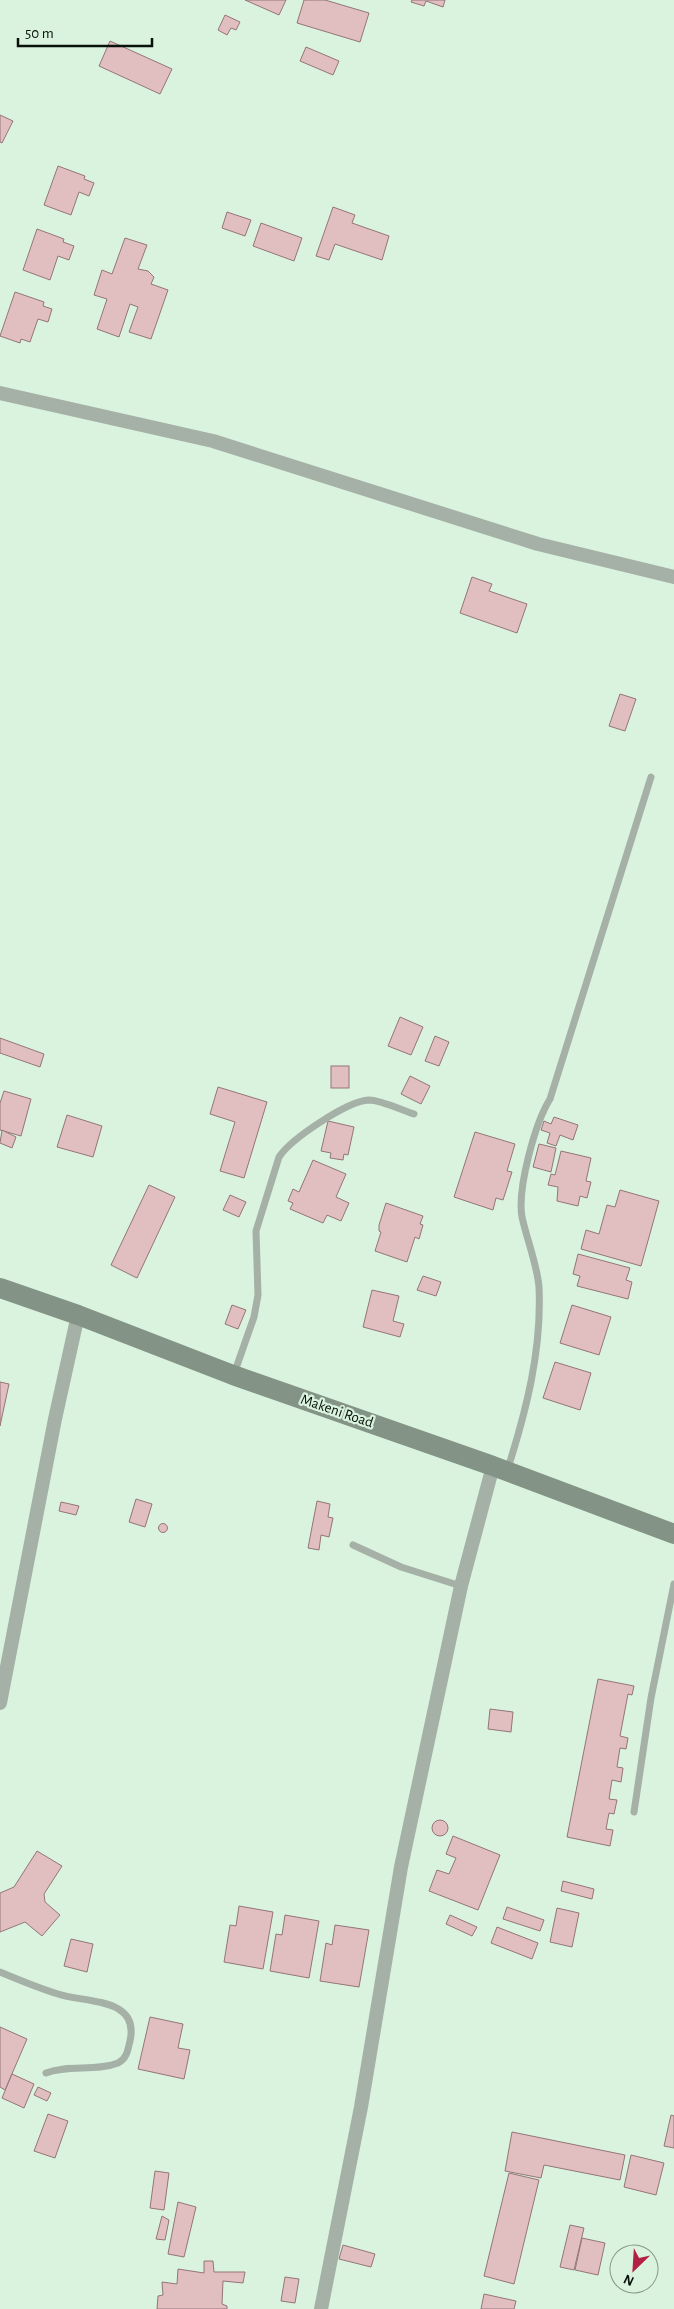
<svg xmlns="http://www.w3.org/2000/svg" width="674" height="2309" viewBox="0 0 674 2309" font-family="'Alegreya Sans',sans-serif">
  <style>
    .building { fill: #e1bfc1; stroke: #947578 }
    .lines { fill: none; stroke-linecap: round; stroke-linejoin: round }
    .service { stroke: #a5b0a7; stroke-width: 7 }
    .minor { stroke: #a5b0a7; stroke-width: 14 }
    .secondary { stroke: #839386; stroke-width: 20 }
    .labels { text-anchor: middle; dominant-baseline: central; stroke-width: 4.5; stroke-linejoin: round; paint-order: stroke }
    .street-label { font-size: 15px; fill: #08110a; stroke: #daf3de }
  </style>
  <rect width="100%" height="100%" fill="#daf3de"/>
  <g class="building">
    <path d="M 245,0 L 286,0 L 279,15 Z"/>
    <path d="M 304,0 L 325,0 L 369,13 L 360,42 L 297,23 Z"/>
    <path d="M 412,0 L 445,0 L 443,7 L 426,1 L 424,6 L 411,2 Z"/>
    <path d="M 225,15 L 240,22 L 236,30 L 231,28 L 227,35 L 218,30 Z"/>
    <path d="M 110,41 L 172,69 L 160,94 L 99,66 Z"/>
    <path d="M 306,47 L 339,61 L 333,75 L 300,61 Z"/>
    <path d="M 0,115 L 13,121 L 2,143 L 0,142 Z"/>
    <path d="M 58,166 L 85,176 L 84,179 L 94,183 L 89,196 L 79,192 L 71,215 L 44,205 Z"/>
    <path d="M 333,207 L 355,215 L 352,223 L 389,236 L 382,260 L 335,244 L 329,260 L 316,256 Z"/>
    <path d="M 227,212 L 251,220 L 245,236 L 222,228 Z"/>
    <path d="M 261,223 L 302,238 L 294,261 L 253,246 Z"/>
    <path d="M 37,229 L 64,239 L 63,242 L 74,246 L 69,260 L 58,256 L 50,280 L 23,270 Z"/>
    <path d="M 125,238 L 147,245 L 138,269 L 148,271 L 154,277 L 151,284 L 168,290 L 151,339 L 129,332 L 138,307 L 130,304 L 119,337 L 97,329 L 107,299 L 94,295 L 102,270 L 112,274 Z"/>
    <path d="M 15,292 L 44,302 L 43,306 L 52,309 L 48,322 L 38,319 L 30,342 L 21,339 L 20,343 L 0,336 Z"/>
    <path d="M 472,577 L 492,584 L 489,591 L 527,604 L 517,633 L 460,613 Z"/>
    <path d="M 620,694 L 636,699 L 625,731 L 609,726 Z"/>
    <path d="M 400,1017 L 423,1027 L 411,1055 L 388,1046 Z"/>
    <path d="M 435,1036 L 449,1042 L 439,1066 L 425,1061 Z"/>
    <path d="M 0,1038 L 44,1054 L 40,1067 L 0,1053 Z"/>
    <rect x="331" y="1066" width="18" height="22"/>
    <path d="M 410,1076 L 430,1086 L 421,1104 L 401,1094 Z"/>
    <path d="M 218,1087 L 267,1102 L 244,1178 L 220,1171 L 235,1122 L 210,1114 Z"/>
    <path d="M 4,1091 L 31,1099 L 21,1136 L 0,1130 L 0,1103 Z"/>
    <path d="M 67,1115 L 102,1126 L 93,1157 L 57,1147 Z"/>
    <path d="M 554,1117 L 578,1125 L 573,1140 L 560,1135 L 556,1146 L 547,1143 L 550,1133 L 541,1130 L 544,1121 L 551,1124 Z"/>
    <path d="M 328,1121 L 354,1127 L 348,1155 L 344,1154 L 343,1160 L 330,1158 L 331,1153 L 321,1151 Z"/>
    <path d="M 2,1130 L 16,1137 L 12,1148 L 0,1143 Z"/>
    <path d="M 475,1132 L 515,1144 L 507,1171 L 512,1172 L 503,1200 L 496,1198 L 493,1210 L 454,1197 Z"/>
    <path d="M 539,1144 L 556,1148 L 551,1172 L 533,1167 Z"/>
    <path d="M 561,1151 L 591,1158 L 586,1181 L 591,1182 L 587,1198 L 580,1196 L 578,1206 L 557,1201 L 558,1187 L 548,1185 L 551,1174 L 555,1175 Z"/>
    <path d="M 313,1160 L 346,1174 L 336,1197 L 349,1203 L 341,1221 L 327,1215 L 323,1223 L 290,1209 L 293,1203 L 288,1201 L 293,1189 L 299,1192 Z"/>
    <path d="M 149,1185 L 175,1197 L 137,1278 L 111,1265 Z"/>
    <path d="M 620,1190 L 659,1201 L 641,1266 L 581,1249 L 586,1230 L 599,1234 L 607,1205 L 615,1207 Z"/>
    <path d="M 230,1195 L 246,1202 L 239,1217 L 223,1210 Z"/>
    <path d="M 386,1203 L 423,1216 L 420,1224 L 423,1225 L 419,1239 L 415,1237 L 407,1262 L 375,1251 L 381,1232 L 379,1231 L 379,1225 Z"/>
    <path d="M 578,1254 L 630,1268 L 626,1280 L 632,1282 L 628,1299 L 577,1286 L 580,1276 L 573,1274 Z"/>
    <path d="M 423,1276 L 441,1282 L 436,1296 L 417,1290 Z"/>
    <path d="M 372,1290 L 399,1296 L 393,1321 L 404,1324 L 400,1337 L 363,1327 Z"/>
    <path d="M 232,1305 L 246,1310 L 238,1329 L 225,1324 Z"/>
    <path d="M 572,1305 L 611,1317 L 599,1355 L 560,1343 Z"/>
    <path d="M 555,1362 L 591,1373 L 580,1410 L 543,1398 Z"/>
    <path d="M 0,1382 L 9,1384 L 0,1426 Z"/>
    <path d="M 136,1499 L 152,1504 L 145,1527 L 129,1522 Z"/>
    <path d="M 317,1501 L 330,1504 L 328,1517 L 333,1518 L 329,1537 L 321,1535 L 319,1550 L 308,1548 Z"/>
    <path d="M 61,1502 L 79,1506 L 76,1515 L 59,1511 Z"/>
    <circle cx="163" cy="1528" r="4.5"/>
    <path d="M 598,1679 L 634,1686 L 632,1695 L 628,1694 L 620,1736 L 628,1738 L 626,1749 L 620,1748 L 617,1767 L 623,1768 L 621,1782 L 612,1780 L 609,1799 L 617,1800 L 614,1814 L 609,1813 L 606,1829 L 613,1830 L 610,1846 L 567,1837 Z"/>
    <path d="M 490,1709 L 513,1712 L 511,1732 L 488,1729 Z"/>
    <circle cx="440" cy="1828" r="8"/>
    <path d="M 453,1836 L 500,1855 L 478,1910 L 429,1891 L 437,1870 L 449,1874 L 456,1858 L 446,1854 Z"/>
    <path d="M 37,1851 L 62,1866 L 44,1894 L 45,1902 L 60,1915 L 42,1936 L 25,1922 L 0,1932 L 0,1893 L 14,1887 Z"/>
    <path d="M 563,1881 L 594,1889 L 592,1899 L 561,1891 Z"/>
    <path d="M 239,1906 L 273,1912 L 263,1969 L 224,1962 L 230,1925 L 236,1926 Z"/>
    <path d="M 507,1907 L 544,1920 L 540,1931 L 503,1919 Z"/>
    <path d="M 557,1908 L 579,1913 L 572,1947 L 550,1942 Z"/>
    <path d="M 285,1915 L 319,1921 L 309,1978 L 270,1971 L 276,1934 L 282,1935 Z"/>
    <path d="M 450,1915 L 477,1927 L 472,1936 L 446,1924 Z"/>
    <path d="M 335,1925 L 369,1930 L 359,1987 L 320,1981 L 326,1943 L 332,1945 Z"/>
    <path d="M 497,1927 L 538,1943 L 532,1959 L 491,1943 Z"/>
    <path d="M 71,1939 L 93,1944 L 87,1972 L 64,1966 Z"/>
    <path d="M 150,2017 L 183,2024 L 178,2048 L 190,2050 L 184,2079 L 138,2069 Z"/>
    <path d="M 0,2027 L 27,2039 L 5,2090 L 0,2087 Z"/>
    <path d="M 12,2074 L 34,2084 L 24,2108 L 2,2098 Z"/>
    <path d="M 38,2087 L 51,2093 L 47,2101 L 34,2095 Z"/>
    <path d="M 48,2114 L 68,2121 L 55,2158 L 34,2151 Z"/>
    <path d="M 671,2115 L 674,2116 L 674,2148 L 664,2146 Z"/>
    <path d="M 512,2132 L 625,2155 L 620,2180 L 544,2165 L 541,2178 L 505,2171 Z"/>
    <path d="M 631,2155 L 664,2163 L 656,2195 L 624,2187 Z"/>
    <path d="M 155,2171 L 169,2173 L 164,2210 L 150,2208 Z"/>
    <path d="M 509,2173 L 539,2180 L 514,2284 L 484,2276 Z"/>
    <path d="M 178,2202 L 196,2207 L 184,2257 L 168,2254 Z"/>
    <path d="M 162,2216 L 169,2220 L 165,2240 L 156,2239 Z"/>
    <path d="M 570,2225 L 584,2228 L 574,2270 L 560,2267 Z"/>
    <path d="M 582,2238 L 605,2243 L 598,2275 L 575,2270 Z"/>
    <path d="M 343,2245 L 375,2254 L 371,2267 L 339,2259 Z"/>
    <path d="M 204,2261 L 213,2261 L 214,2272 L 245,2272 L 243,2283 L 223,2281 L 222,2304 L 227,2306 L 227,2309 L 157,2309 L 158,2296 L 163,2295 L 162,2282 L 177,2284 L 178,2269 L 204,2273 Z"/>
    <path d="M 285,2277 L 299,2279 L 295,2303 L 281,2301 Z"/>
    <path d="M 484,2294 L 516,2301 L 514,2309 L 481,2309 Z"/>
  </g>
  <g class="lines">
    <g class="service">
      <path d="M 234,1374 L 254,1317 L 258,1295 L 256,1231 L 279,1157 C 291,1139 347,1101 369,1100 C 380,1100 402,1110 414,1114"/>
      <path d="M 507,1471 C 526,1412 542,1350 539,1287 C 537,1264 527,1240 522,1217 C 517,1189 535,1123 550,1099 L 651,777"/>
      <path d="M 353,1545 L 401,1567 L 461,1586"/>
      <path d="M 634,1812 L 651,1698 L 674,1584"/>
      <path d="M 0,1972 C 19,1980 38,1988 58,1994 C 85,2003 140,1997 130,2041 C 128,2049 127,2059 118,2063 C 95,2072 69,2064 46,2073"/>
    </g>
    <g class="minor">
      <path d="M 0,393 L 213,441 L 538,544 L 674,577"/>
      <path d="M 0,1703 L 55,1419 L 78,1315"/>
      <path d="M 321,2309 L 361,2107 L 401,1867 L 461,1586 L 493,1466"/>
    </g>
    <path class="secondary" d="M 0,1288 L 78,1315 L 233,1375 L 493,1466 L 674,1534"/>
  </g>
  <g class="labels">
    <g class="street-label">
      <text transform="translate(337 1411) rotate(19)">Makeni Road</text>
    </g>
  </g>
  <g transform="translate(634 2269) rotate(205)"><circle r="24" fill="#daf3de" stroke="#869989"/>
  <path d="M0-4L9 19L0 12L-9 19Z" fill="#b32044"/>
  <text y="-8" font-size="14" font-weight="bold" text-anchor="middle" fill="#08110a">N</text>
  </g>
  <path d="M18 38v8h134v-8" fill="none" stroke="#08110a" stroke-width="2.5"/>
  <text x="25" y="38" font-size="15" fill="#08110a" stroke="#daf3de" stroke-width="4" paint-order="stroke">50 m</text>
</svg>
